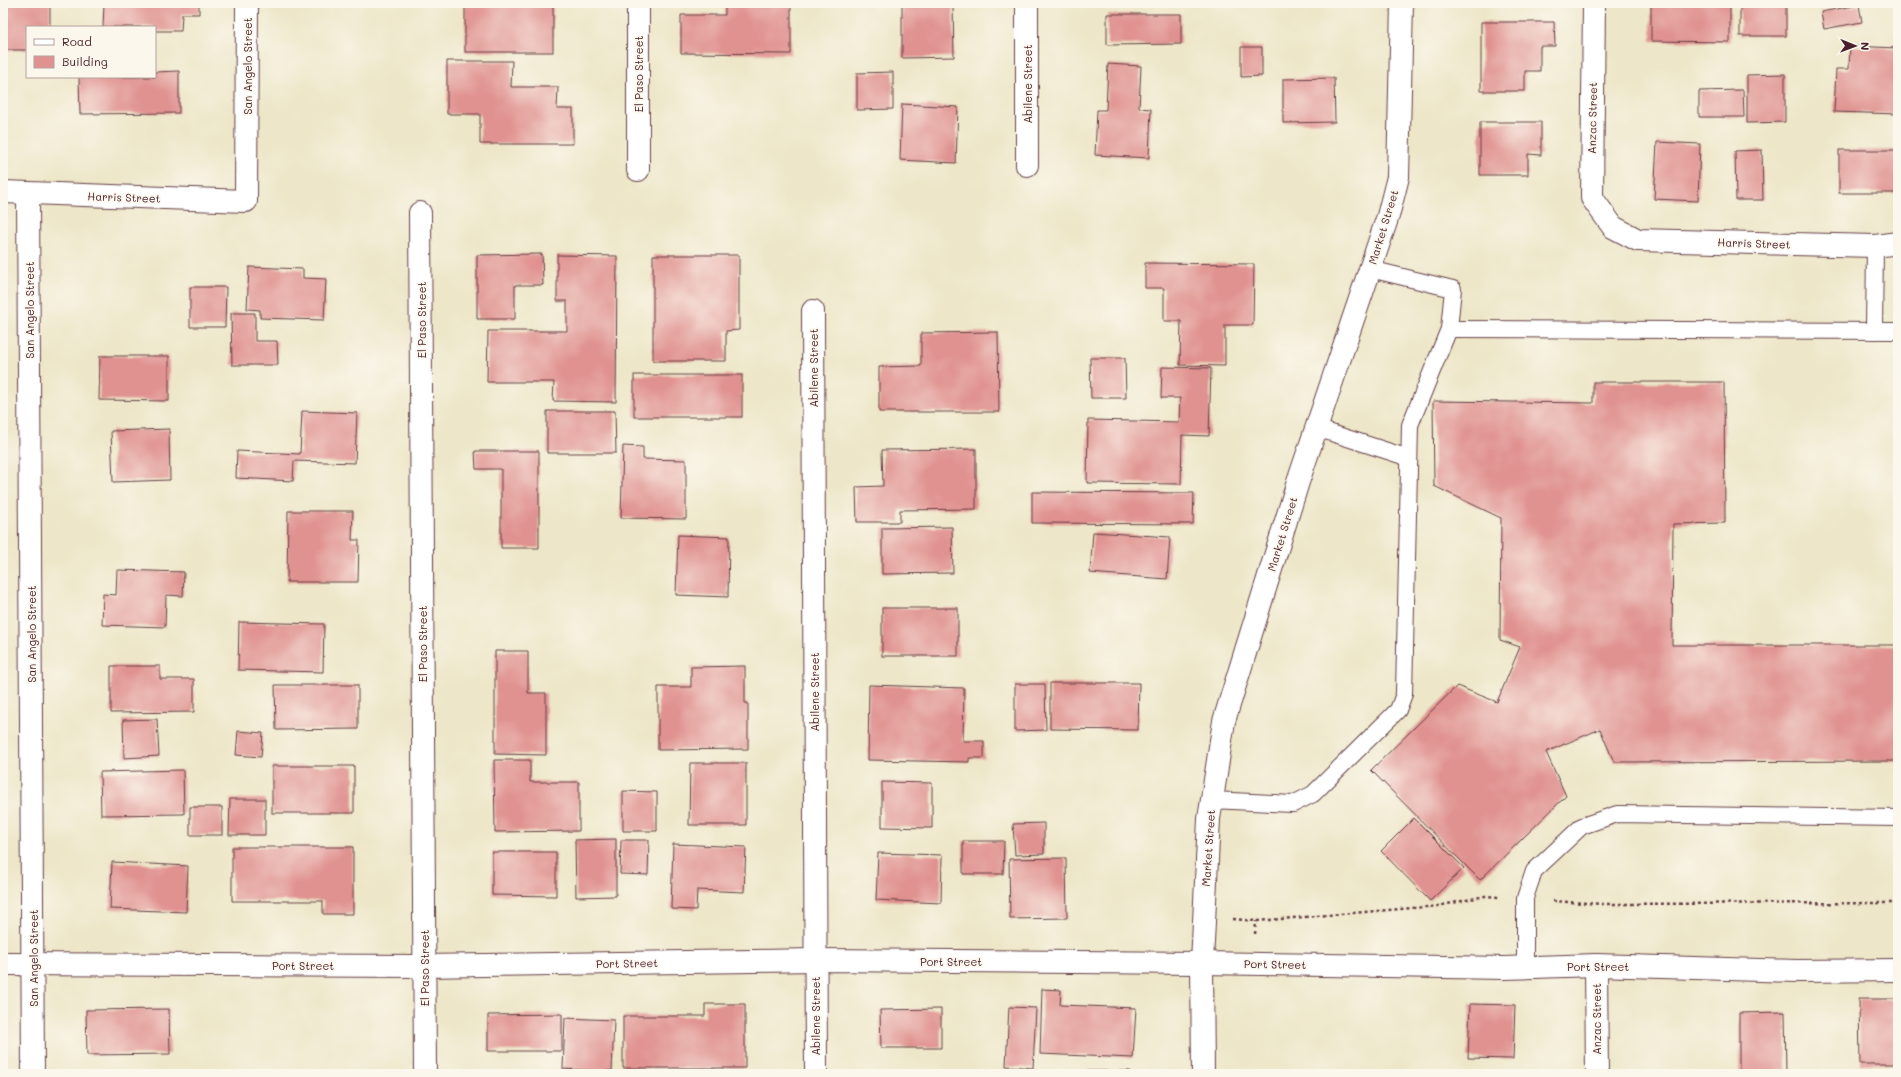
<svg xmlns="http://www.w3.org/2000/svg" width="1901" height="1077" viewBox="0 0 1901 1077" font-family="Mali,sans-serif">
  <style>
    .building { fill: #e09290 }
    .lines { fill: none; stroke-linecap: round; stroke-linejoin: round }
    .service-casing { stroke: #623d43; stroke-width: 18 }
    .minor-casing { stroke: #623d43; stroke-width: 24 }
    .tertiary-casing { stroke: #623d43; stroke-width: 24 }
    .path { stroke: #623d43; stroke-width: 2.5; stroke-dasharray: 3 3; stroke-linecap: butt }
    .service { stroke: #fff; stroke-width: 16 }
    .minor { stroke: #fff; stroke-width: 22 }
    .tertiary { stroke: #fff; stroke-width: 22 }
    .labels { text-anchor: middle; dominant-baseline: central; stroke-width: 3.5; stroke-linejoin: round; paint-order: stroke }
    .street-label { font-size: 11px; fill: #4a1f2b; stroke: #fbf7ec }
  </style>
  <rect width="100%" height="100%" fill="#fbf7ec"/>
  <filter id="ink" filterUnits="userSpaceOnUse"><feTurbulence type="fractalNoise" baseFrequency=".025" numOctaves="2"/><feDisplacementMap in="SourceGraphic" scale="8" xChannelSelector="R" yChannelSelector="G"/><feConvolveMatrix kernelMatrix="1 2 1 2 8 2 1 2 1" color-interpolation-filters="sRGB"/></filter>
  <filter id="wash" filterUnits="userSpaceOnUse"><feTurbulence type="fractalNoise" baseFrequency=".012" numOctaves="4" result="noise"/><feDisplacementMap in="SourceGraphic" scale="16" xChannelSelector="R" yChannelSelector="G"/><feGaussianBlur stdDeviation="0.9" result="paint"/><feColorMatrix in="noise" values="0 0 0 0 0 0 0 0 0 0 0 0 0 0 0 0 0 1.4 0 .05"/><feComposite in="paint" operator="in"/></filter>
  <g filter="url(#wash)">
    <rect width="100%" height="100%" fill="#ede6c8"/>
    <g id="blocks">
      <g class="building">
        <path d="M 3,3 L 50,3 L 50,27 L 27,27 L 27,50 L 3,50 Z"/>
        <path d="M 104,3 L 199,3 L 199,14 L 182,14 L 181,31 L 155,31 L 155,27 L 103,27 Z"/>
        <rect x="465" y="3" width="88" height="49"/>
        <path d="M 725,3 L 791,3 L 791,54 L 681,53 L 681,15 L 725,15 Z"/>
        <path d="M 1651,3 L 1730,3 L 1730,42 L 1651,41 Z"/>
        <rect x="1740" y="3" width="46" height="33"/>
        <path d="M 953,4 L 954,57 L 902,58 L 902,5 Z"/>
        <path d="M 1859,5 L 1862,22 L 1824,29 L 1821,12 Z"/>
        <path d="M 1107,14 L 1181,14 L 1181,44 L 1107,45 Z"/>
        <path d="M 1481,22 L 1554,22 L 1555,46 L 1540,46 L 1540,71 L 1525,71 L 1525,91 L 1481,91 Z"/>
        <path d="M 1850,46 L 1898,48 L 1898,114 L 1834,112 L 1836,69 L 1849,69 Z"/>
        <path d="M 1241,47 L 1262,47 L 1262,76 L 1241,77 Z"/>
        <path d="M 447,61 L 512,61 L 511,87 L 558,87 L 557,109 L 573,109 L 573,144 L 480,144 L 480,114 L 447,114 Z"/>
        <path d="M 1108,64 L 1141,66 L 1139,108 L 1151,109 L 1149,158 L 1095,155 L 1097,110 L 1106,110 Z"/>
        <path d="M 179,71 L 179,113 L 80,114 L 79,77 L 155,77 L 155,72 Z"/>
        <path d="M 893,72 L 893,109 L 857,110 L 857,73 Z"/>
        <path d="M 1785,74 L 1785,122 L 1747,123 L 1747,75 Z"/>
        <path d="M 1334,78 L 1335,122 L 1283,123 L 1283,79 Z"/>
        <path d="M 1743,90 L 1744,117 L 1699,117 L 1699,91 Z"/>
        <path d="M 902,104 L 958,107 L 956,163 L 900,160 Z"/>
        <path d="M 1480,122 L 1541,122 L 1541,155 L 1528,154 L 1528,175 L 1480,175 Z"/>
        <path d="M 1657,142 L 1700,144 L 1698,201 L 1654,199 Z"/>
        <path d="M 1762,150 L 1763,200 L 1736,200 L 1735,151 Z"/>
        <rect x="1839" y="150" width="59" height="43"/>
        <path d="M 542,254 L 543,285 L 515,285 L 515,319 L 477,319 L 477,255 Z"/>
        <path d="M 557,255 L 617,256 L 616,402 L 553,401 L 554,382 L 487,382 L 488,331 L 567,331 L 567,301 L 557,301 Z"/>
        <path d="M 653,255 L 739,255 L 739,330 L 726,331 L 726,361 L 653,361 Z"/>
        <path d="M 1145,263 L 1254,264 L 1253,325 L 1225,325 L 1225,366 L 1180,365 L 1181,321 L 1164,321 L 1164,288 L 1145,288 Z"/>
        <path d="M 249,267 L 303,269 L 303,278 L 326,279 L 324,320 L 260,318 L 260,310 L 247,309 Z"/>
        <path d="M 190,287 L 226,287 L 225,327 L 190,327 Z"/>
        <path d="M 231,313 L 255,313 L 255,341 L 277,341 L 278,365 L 232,365 Z"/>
        <path d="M 998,332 L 999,412 L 879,412 L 879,367 L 921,366 L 921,333 Z"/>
        <path d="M 100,356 L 169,356 L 169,401 L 99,400 Z"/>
        <path d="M 1090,358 L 1125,358 L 1126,398 L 1091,398 Z"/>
        <path d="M 1162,367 L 1211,368 L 1209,436 L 1182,435 L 1181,484 L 1087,483 L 1088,420 L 1179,422 L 1180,398 L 1161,398 Z"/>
        <rect x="634" y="375" width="108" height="42"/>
        <path d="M 1593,382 L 1724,382 L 1725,523 L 1673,524 L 1672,645 L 1898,645 L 1898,761 L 1614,762 L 1600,729 L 1546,752 L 1566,796 L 1480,880 L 1371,770 L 1457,686 L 1497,702 L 1520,647 L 1500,640 L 1501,518 L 1434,486 L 1433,401 L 1593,403 Z"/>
        <path d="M 302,411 L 357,413 L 355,463 L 294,461 L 293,481 L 236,478 L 237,451 L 300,454 Z"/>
        <path d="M 547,411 L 615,411 L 616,453 L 547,453 Z"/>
        <path d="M 169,429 L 170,480 L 113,482 L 111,431 Z"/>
        <path d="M 623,446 L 643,447 L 643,459 L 686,460 L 686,519 L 621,518 Z"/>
        <path d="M 976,449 L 976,509 L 900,510 L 900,522 L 857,522 L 856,487 L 883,486 L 882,450 Z"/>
        <path d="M 475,451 L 539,451 L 539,548 L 501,548 L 501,469 L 476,469 Z"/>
        <path d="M 1032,492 L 1194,493 L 1193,524 L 1032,523 Z"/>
        <path d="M 288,511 L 353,511 L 352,540 L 359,540 L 358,582 L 287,582 Z"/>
        <path d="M 952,527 L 953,573 L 882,574 L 882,528 Z"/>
        <path d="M 1093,532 L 1170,537 L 1167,579 L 1090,573 Z"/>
        <path d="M 678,535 L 729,537 L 728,597 L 676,595 Z"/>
        <path d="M 117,570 L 184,572 L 183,596 L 166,595 L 165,627 L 102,625 L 103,594 L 116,595 Z"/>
        <rect x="882" y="608" width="76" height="48"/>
        <path d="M 239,622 L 324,624 L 323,672 L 238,670 Z"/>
        <path d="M 495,651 L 528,651 L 528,693 L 546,693 L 546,755 L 495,754 Z"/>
        <path d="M 111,666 L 160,666 L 160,679 L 194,679 L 194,712 L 111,713 Z"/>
        <path d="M 745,666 L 745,703 L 748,703 L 748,749 L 658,750 L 658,687 L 691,687 L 691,667 Z"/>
        <path d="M 1050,683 L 1139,683 L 1138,730 L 1050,729 Z"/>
        <path d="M 1015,684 L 1045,684 L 1046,730 L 1015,731 Z"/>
        <path d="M 275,685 L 358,685 L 358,729 L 276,730 Z"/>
        <path d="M 869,685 L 964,688 L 963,741 L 984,741 L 984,758 L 969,758 L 969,762 L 868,760 Z"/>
        <path d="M 157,719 L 159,756 L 124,758 L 123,720 Z"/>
        <path d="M 238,731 L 263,733 L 261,757 L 236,755 Z"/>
        <path d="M 494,760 L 530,760 L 530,782 L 579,782 L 579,831 L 495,832 Z"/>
        <path d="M 690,763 L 746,763 L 746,825 L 689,825 Z"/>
        <rect x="272" y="766" width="82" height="47"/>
        <path d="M 183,770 L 184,814 L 101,815 L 100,772 Z"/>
        <path d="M 882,782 L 932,783 L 932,828 L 882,827 Z"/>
        <path d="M 623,791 L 657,792 L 657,831 L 623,831 Z"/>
        <path d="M 230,799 L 265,799 L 265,835 L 229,835 Z"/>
        <rect x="190" y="807" width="32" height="28"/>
        <path d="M 1414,818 L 1464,868 L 1430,901 L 1381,851 Z"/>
        <path d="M 1044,823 L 1044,854 L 1015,855 L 1013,824 Z"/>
        <path d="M 616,839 L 616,896 L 576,897 L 575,840 Z"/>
        <path d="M 621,840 L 649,840 L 648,875 L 620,874 Z"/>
        <path d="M 963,841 L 1004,841 L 1003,874 L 963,874 Z"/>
        <path d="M 673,844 L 746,847 L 744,892 L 697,890 L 696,910 L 671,909 Z"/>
        <path d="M 232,847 L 353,847 L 353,914 L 323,914 L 323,901 L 232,901 Z"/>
        <path d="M 492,852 L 556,852 L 556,896 L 492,895 Z"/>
        <path d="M 878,853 L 942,855 L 941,903 L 876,900 Z"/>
        <path d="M 1066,858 L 1067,918 L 1010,919 L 1009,859 Z"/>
        <path d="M 112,862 L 188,866 L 186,912 L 110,909 Z"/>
        <path d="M 1042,989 L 1061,990 L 1060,1005 L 1136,1008 L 1133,1058 L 1040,1054 Z"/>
        <path d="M 1859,999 L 1898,999 L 1898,1064 L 1860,1064 Z"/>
        <path d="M 705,1004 L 745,1004 L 745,1068 L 623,1068 L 623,1016 L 705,1016 Z"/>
        <path d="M 1470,1004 L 1515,1005 L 1513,1059 L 1468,1058 Z"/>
        <path d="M 1009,1007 L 1036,1008 L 1033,1068 L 1006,1066 Z"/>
        <path d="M 169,1009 L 170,1054 L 87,1055 L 86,1010 Z"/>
        <path d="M 941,1009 L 941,1048 L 881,1048 L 880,1010 Z"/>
        <path d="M 1785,1012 L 1786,1074 L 1739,1074 L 1739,1013 Z"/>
        <path d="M 562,1014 L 562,1051 L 488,1051 L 488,1015 Z"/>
        <path d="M 565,1018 L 614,1020 L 612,1071 L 563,1069 Z"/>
        <rect x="1081" y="1071" width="49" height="3"/>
        <path d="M 1052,1072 L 1052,1074 L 1032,1074 L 1032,1073 Z"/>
      </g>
    </g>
  </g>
  <g filter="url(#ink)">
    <use href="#blocks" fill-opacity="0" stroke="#623d43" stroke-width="1"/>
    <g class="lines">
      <defs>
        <g id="service">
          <path d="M 1449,329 L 1898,331"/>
          <path d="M 1874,331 L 1875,246"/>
          <path d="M 1316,428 L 1409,458"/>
          <path d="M 1212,800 L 1293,804 L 1313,794 L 1398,710 L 1404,694 L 1410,425 L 1449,329 L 1453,289 L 1370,269"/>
          <path d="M 1525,967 L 1525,898 L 1534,871 L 1582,826 L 1617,814 L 1898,818"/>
        </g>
        <g id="minor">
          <path d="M 638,3 L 638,170"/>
          <path d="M 1027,3 L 1027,165"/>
          <path d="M 1594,3 L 1592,198 L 1613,227 L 1638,240 L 1875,246 L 1898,243"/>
          <path d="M 3,192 L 246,201 L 247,3"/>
          <path d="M 28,194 L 33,1074"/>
          <path d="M 420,213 L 425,1074"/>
          <path d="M 813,311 L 816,1074"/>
          <path d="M 3,964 L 424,966 L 815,960 L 1202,963 L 1504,968 L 1596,965 L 1797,971 L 1898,970"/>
          <path d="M 1596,965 L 1597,1074"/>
        </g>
        <path id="tertiary" d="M 1203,1074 L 1202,963 L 1209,819 L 1224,721 L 1298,482 L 1388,216 L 1398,177 L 1402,3"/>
      </defs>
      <use href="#service" class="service-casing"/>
      <use href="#minor" class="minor-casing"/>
      <use href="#tertiary" class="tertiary-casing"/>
      <g class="path">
        <path d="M 1553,901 L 1601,904 L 1898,903"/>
        <path d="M 1233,919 L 1256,921 L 1438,906 L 1485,896 L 1500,897"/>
        <path d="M 1255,934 L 1256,921"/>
      </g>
      <use href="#service" class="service"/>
      <use href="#minor" class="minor"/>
      <use href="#tertiary" class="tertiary"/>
    </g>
  </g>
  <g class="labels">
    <g class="street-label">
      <text transform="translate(247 66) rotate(-90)">San Angelo Street</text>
      <text transform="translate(638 74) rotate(-90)">El Paso Street</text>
      <text transform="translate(1027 84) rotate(-90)">Abilene Street</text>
      <text transform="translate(1592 118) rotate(-89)">Anzac Street</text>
      <text transform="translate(124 197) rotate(2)">Harris Street</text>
      <text transform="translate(1383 227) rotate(-73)">Market Street</text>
      <text transform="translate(1754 243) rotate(2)">Harris Street</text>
      <text transform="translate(29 310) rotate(-90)">San Angelo Street</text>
      <text transform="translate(421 320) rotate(-90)">El Paso Street</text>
      <text transform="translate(813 368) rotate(-90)">Abilene Street</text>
      <text transform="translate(1282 534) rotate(-73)">Market Street</text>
      <text transform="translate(31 634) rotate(-90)">San Angelo Street</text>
      <text transform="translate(422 644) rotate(-90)">El Paso Street</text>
      <text transform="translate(814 692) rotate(-90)">Abilene Street</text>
      <text transform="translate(1208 848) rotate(-86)">Market Street</text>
      <text transform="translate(33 958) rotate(-90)">San Angelo Street</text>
      <text x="951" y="961">Port Street</text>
      <text transform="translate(627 963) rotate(-1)">Port Street</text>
      <text transform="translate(1275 964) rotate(1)">Port Street</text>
      <text x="303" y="965">Port Street</text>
      <text x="1598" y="966">Port Street</text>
      <text transform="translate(424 968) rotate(-90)">El Paso Street</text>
      <text transform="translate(815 1016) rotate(-90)">Abilene Street</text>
      <text transform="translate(1596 1019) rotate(-90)">Anzac Street</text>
    </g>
  </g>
  <rect width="1901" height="1077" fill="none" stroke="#fbf7ec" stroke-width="16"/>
  <rect x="26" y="26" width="130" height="52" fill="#fbf7ec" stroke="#b4a19f"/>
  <rect x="34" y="39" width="20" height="6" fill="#ffffff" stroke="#b4a19f"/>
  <text x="62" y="46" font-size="12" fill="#4a1f2b">Road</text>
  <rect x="34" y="56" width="20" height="12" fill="#e09290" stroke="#b4a19f"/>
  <text x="62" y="66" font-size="12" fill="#4a1f2b">Building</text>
  <g transform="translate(1855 46) rotate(91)" stroke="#fbf7ec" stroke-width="3" paint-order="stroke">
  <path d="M0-3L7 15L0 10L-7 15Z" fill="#4a1f2b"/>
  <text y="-6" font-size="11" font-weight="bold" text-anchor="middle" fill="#4a1f2b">N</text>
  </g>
</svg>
